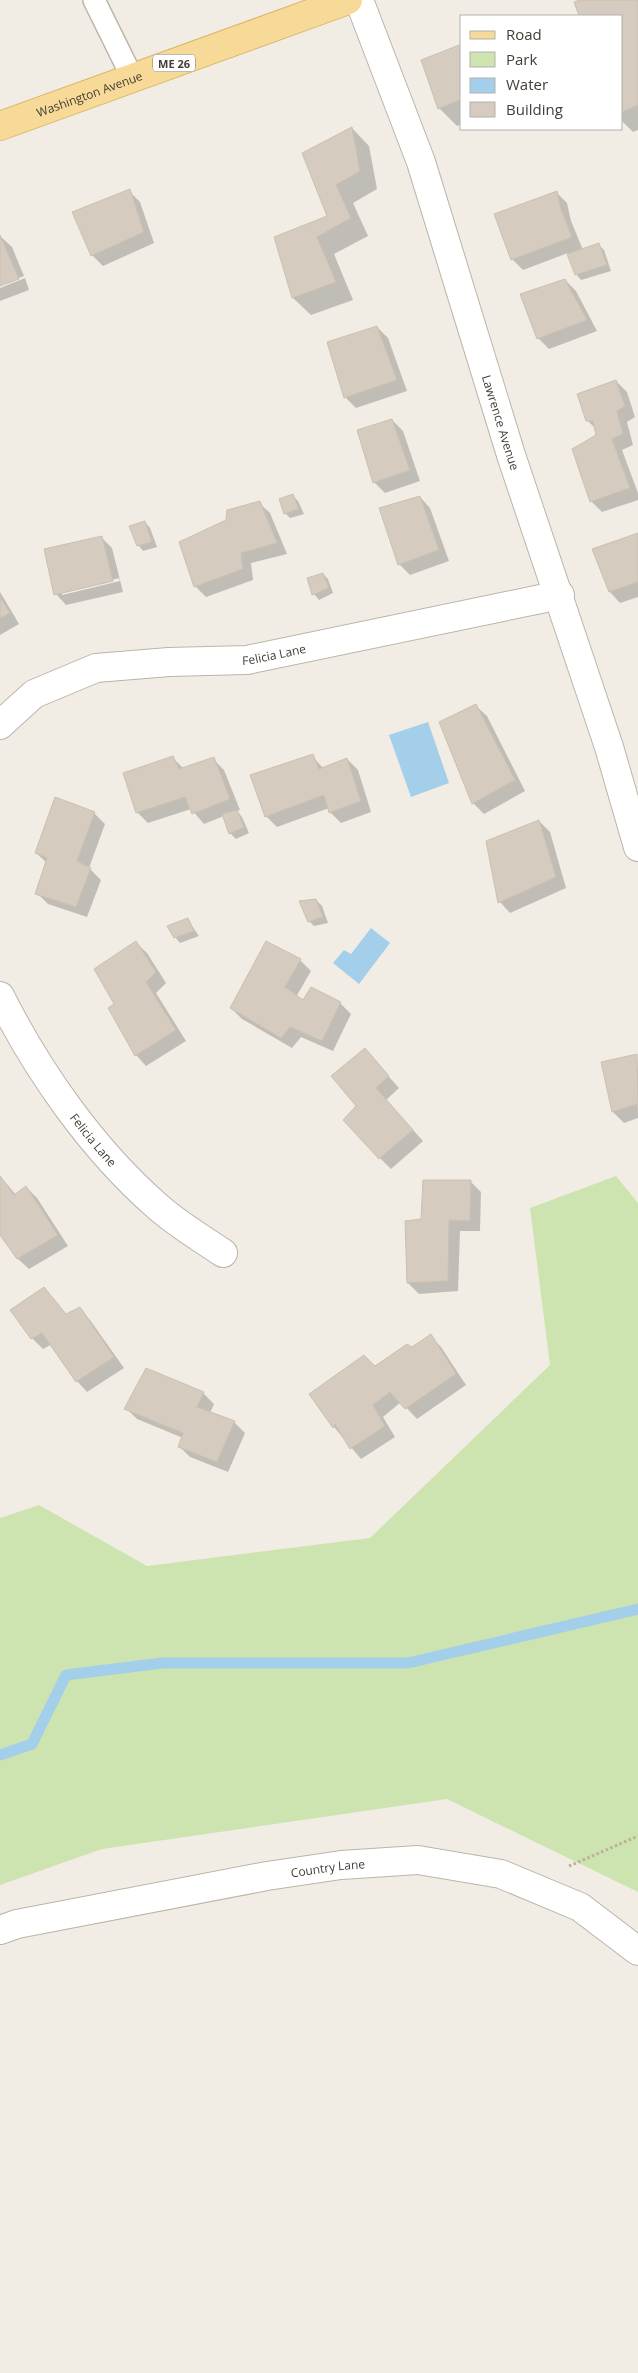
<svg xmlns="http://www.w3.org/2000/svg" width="638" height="2373" viewBox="0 0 638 2373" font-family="'Open Sans',sans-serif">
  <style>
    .green { fill: #cde3b0 }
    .water { fill: #a4cfea }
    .shadow { fill: #0003; fill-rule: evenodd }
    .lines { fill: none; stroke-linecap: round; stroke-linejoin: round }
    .stream { stroke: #a4cfea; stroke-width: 11 }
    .building { fill: #d5cbbe; stroke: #ccc0af }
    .lane-casing { stroke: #bcb4a8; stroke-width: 24 }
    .street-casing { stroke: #bcb4a8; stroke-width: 30 }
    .primary-casing { stroke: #dab669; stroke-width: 30 }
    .path { stroke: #bcb09a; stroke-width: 3; stroke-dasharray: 2.5 2.5; stroke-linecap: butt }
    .lane { stroke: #fff; stroke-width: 21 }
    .street { stroke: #fff; stroke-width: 28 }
    .primary { stroke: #f7da98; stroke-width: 28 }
    .labels { text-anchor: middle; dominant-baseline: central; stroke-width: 4; stroke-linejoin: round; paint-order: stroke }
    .shield { fill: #fff; stroke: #7b7772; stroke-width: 1 }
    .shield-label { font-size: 11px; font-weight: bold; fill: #433d35 }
    .street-label { font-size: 12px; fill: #433d35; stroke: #fff }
  </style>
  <rect width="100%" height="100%" fill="#f1ede5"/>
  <path class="green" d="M 616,1176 L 638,1203 L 638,1892 L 447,1799 L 102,1849 L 0,1885 L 0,1518 L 39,1505 L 147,1566 L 370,1538 L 550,1365 L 530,1208 Z"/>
  <g class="water">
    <path d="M 428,722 L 449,783 L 411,797 L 389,735 Z"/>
    <path d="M 371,928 L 390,943 L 359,984 L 333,963 L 344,950 L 351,954 Z"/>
  </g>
  <g class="shadow">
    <path d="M 584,0 L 638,0 L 638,130 L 633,132 L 622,121 L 622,16 L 580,16 L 576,3 Z"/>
    <path d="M 462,45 L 462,124 L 457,126 L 439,108 Z"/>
    <path d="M 352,128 L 369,146 L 377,189 L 353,203 L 368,236 L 334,254 L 353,300 L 311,315 L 293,298 L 276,237 L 328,216 L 303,154 Z"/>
    <path d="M 129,191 L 140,202 L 154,243 L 103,266 L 92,255 Z"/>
    <path d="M 556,192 L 567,203 L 571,221 L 583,250 L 599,245 L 604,250 L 611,271 L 581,280 L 576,274 L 568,253 L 523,270 L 512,259 Z"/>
    <path d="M 0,236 L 12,247 L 24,276 L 0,285 Z"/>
    <path d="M 25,278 L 29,290 L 0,301 L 0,288 Z"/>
    <path d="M 565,280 L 576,291 L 597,331 L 549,349 L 538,338 Z"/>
    <path d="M 377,327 L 388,338 L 407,391 L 356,408 L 345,397 Z"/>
    <path d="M 616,381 L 627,392 L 635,417 L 627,422 L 633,445 L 622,450 L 638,493 L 638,500 L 602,512 L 591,501 L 597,435 L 596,429 L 587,420 Z"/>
    <path d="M 392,420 L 403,431 L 420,481 L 385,493 L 374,482 Z"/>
    <path d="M 293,496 L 298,501 L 304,514 L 290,518 L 285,513 Z"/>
    <path d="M 420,497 L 430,508 L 449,561 L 410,575 L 399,564 Z"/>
    <path d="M 259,503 L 270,513 L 287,554 L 251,563 L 253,580 L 206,597 L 195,586 L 227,521 Z"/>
    <path d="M 145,522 L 150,528 L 157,547 L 143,551 L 138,545 Z"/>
    <path d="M 638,535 L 638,597 L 620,603 L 610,592 Z"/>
    <path d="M 101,537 L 112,548 L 123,592 L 66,605 L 56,594 ZM 119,578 L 120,581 L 62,595 L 62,592 Z"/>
    <path d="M 323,574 L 328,579 L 333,593 L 319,600 L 314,594 Z"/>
    <path d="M 0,592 L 19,624 L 0,635 Z"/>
    <path d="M 476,706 L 487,716 L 525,791 L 484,814 L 473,803 Z"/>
    <path d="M 312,756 L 324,769 L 347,759 L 358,770 L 371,812 L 341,823 L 330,812 L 329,808 L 277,827 L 267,817 L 252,776 Z"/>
    <path d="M 173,758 L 183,768 L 213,759 L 224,770 L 240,810 L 237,811 L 242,817 L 249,833 L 236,839 L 230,833 L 224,816 L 204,824 L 191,809 L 148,823 L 137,812 Z"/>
    <path d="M 94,813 L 105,824 L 89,868 L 101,880 L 87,917 L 48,904 L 37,893 L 47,863 L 36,853 Z"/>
    <path d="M 539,821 L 550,832 L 566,888 L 510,913 L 500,902 L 487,842 Z"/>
    <path d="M 316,900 L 322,906 L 328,923 L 314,926 L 309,921 Z"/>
    <path d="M 188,920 L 199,936 L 180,943 L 175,937 Z"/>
    <path d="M 136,943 L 147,953 L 166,983 L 156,993 L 186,1041 L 146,1066 L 136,1055 L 115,1005 Z"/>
    <path d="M 300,960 L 311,971 L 296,997 L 303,1002 L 340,1003 L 351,1014 L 333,1051 L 301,1037 L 292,1048 L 242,1019 L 231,1008 Z"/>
    <path d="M 637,1055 L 638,1118 L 624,1123 L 613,1112 L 603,1063 Z"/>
    <path d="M 375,1061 L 399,1088 L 386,1100 L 423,1141 L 391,1169 L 380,1158 L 358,1106 Z"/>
    <path d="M 0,1176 L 16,1195 L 26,1187 L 37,1198 L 68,1246 L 29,1269 L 18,1259 L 0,1232 Z"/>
    <path d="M 470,1181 L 481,1192 L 480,1231 L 460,1231 L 458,1291 L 419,1294 L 408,1283 L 423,1220 Z"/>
    <path d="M 44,1288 L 67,1315 L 80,1309 L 90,1320 L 124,1368 L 87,1392 L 77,1381 L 52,1344 L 43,1349 L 32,1338 L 12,1311 Z"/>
    <path d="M 430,1336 L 441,1347 L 466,1385 L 417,1419 L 401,1402 L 383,1417 L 395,1437 L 361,1459 L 334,1427 L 311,1394 L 375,1367 L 412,1349 Z"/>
    <path d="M 203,1393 L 214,1404 L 210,1413 L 234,1422 L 245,1433 L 228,1472 L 190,1457 L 179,1446 L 183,1438 L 137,1419 L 126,1408 Z"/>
  </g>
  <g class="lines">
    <path class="stream" d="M 0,1755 L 32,1744 L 66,1675 L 162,1663 L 408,1663 L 638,1609"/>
  </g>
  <g class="building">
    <path d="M 580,0 L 638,0 L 638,105 L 622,112 L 622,16 L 579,16 L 574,2 Z"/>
    <path d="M 462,44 L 462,99 L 438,109 L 421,60 Z"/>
    <path d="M 352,127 L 360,171 L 336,185 L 351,218 L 317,237 L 336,282 L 292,298 L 274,237 L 327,216 L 302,153 Z"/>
    <path d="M 130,189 L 144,232 L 91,256 L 72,212 Z"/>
    <path d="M 557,191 L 561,209 L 572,237 L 511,260 L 494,214 Z"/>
    <path d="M 0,235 L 19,279 L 0,286 Z"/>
    <path d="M 599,243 L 607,265 L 575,275 L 567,254 Z"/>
    <path d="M 565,279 L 587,320 L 537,339 L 520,294 Z"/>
    <path d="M 377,326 L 397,380 L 344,398 L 327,342 Z"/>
    <path d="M 616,380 L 625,406 L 617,411 L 623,434 L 612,439 L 630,488 L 590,502 L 572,449 L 596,435 L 593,421 L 586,421 L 577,394 Z"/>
    <path d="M 392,419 L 410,470 L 373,483 L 357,430 Z"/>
    <path d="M 293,494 L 299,509 L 284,514 L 279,499 Z"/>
    <path d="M 420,496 L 439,550 L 398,565 L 379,508 Z"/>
    <path d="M 260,501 L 277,543 L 241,553 L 243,569 L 194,587 L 179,542 L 226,520 L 227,510 Z"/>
    <path d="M 145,521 L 152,542 L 137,546 L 129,526 Z"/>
    <path d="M 638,533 L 638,582 L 609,592 L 592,549 Z"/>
    <path d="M 102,536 L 113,581 L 54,595 L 44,549 Z"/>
    <path d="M 323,573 L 329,588 L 312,595 L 307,578 Z"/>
    <path d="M 0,597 L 10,613 L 0,618 Z"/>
    <path d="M 476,704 L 515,780 L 472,804 L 439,722 Z"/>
    <path d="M 313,754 L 319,769 L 347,758 L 361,801 L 329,813 L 324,795 L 265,817 L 250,775 Z"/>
    <path d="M 173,756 L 179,769 L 214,757 L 230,799 L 192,814 L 185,797 L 136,813 L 123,773 Z"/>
    <path d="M 55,797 L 95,812 L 77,861 L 91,868 L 76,907 L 35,894 L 47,858 L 35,853 Z"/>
    <path d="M 237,810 L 244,827 L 229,834 L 222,814 Z"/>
    <path d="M 539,820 L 556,877 L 498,903 L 486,841 Z"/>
    <path d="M 316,899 L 323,917 L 308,922 L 299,901 Z"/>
    <path d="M 188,918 L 194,931 L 174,938 L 167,926 Z"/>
    <path d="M 136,941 L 156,972 L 146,982 L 176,1030 L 135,1056 L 108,1008 L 114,1004 L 94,969 Z"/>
    <path d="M 266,941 L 301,959 L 285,987 L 303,1000 L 311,987 L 341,1002 L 322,1041 L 290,1027 L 281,1038 L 230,1008 Z"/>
    <path d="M 365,1048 L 389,1076 L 376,1088 L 413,1130 L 379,1159 L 343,1120 L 356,1106 L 331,1076 Z"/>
    <path d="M 637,1054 L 638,1104 L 612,1112 L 601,1062 Z"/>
    <path d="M 0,1176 L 14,1195 L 26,1186 L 58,1235 L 17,1259 L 0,1235 Z"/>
    <path d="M 423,1180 L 471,1180 L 470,1221 L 449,1220 L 448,1281 L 407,1283 L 405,1221 L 421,1219 Z"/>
    <path d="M 44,1287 L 66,1314 L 80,1307 L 114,1357 L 76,1382 L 42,1333 L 31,1339 L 10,1310 Z"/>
    <path d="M 431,1334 L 456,1374 L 405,1409 L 390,1392 L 373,1405 L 385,1426 L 350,1449 L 335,1424 L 333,1428 L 309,1394 L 364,1355 L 375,1366 L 407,1344 L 412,1347 Z"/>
    <path d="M 146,1368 L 204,1392 L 197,1407 L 235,1421 L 217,1462 L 178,1447 L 183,1433 L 124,1409 Z"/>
  </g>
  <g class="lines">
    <defs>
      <path id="lane" d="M 94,0 L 133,79"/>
      <g id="street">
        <path id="s1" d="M 359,0 L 421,162 L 511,455 L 609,747 L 638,847"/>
        <path id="s2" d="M 0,725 L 34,694 L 96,668 L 169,662 L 247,660 L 560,595"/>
        <path id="s3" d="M 0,996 C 38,1072 93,1150 157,1206 C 177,1224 201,1238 223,1253"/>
        <path id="s4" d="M 0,1930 L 17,1924 L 267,1876 L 341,1865 L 418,1860 L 501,1874 L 580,1907 L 638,1951"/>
      </g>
      <g id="primary">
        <path id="s5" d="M 0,126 L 348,0"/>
      </g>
    </defs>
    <use href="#lane" class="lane-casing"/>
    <use href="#street" class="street-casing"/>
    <use href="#primary" class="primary-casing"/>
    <path class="path" d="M 569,1866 L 638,1836"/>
    <use href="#lane" class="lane"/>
    <use href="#street" class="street"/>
    <use href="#primary" class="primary"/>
  </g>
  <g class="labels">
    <rect class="shield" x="153" y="54.5" width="42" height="17" rx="4"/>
    <g class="shield-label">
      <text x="174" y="63">ME 26</text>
    </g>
    <g class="street-label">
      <text stroke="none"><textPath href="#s5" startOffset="95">Washington Avenue</textPath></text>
      <text stroke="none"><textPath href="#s1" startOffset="446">Lawrence Avenue</textPath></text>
      <text stroke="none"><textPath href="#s2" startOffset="292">Felicia Lane</textPath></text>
      <text stroke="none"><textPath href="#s3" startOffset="172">Felicia Lane</textPath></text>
      <text stroke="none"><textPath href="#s4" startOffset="334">Country Lane</textPath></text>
    </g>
  </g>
  <rect x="460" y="15" width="162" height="115" fill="#ffffff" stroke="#b4b1ae"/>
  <rect x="470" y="31" width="25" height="8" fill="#f7da98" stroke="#b4b1ae"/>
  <text x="506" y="40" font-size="15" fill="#433d35">Road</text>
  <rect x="470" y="52" width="25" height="15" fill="#cde3b0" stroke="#b4b1ae"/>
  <text x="506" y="65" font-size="15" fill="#433d35">Park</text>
  <rect x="470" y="78" width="25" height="15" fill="#a4cfea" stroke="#b4b1ae"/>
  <text x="506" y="90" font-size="15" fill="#433d35">Water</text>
  <rect x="470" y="102" width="25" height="15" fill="#d5cbbe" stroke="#b4b1ae"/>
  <text x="506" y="115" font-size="15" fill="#433d35">Building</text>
</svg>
